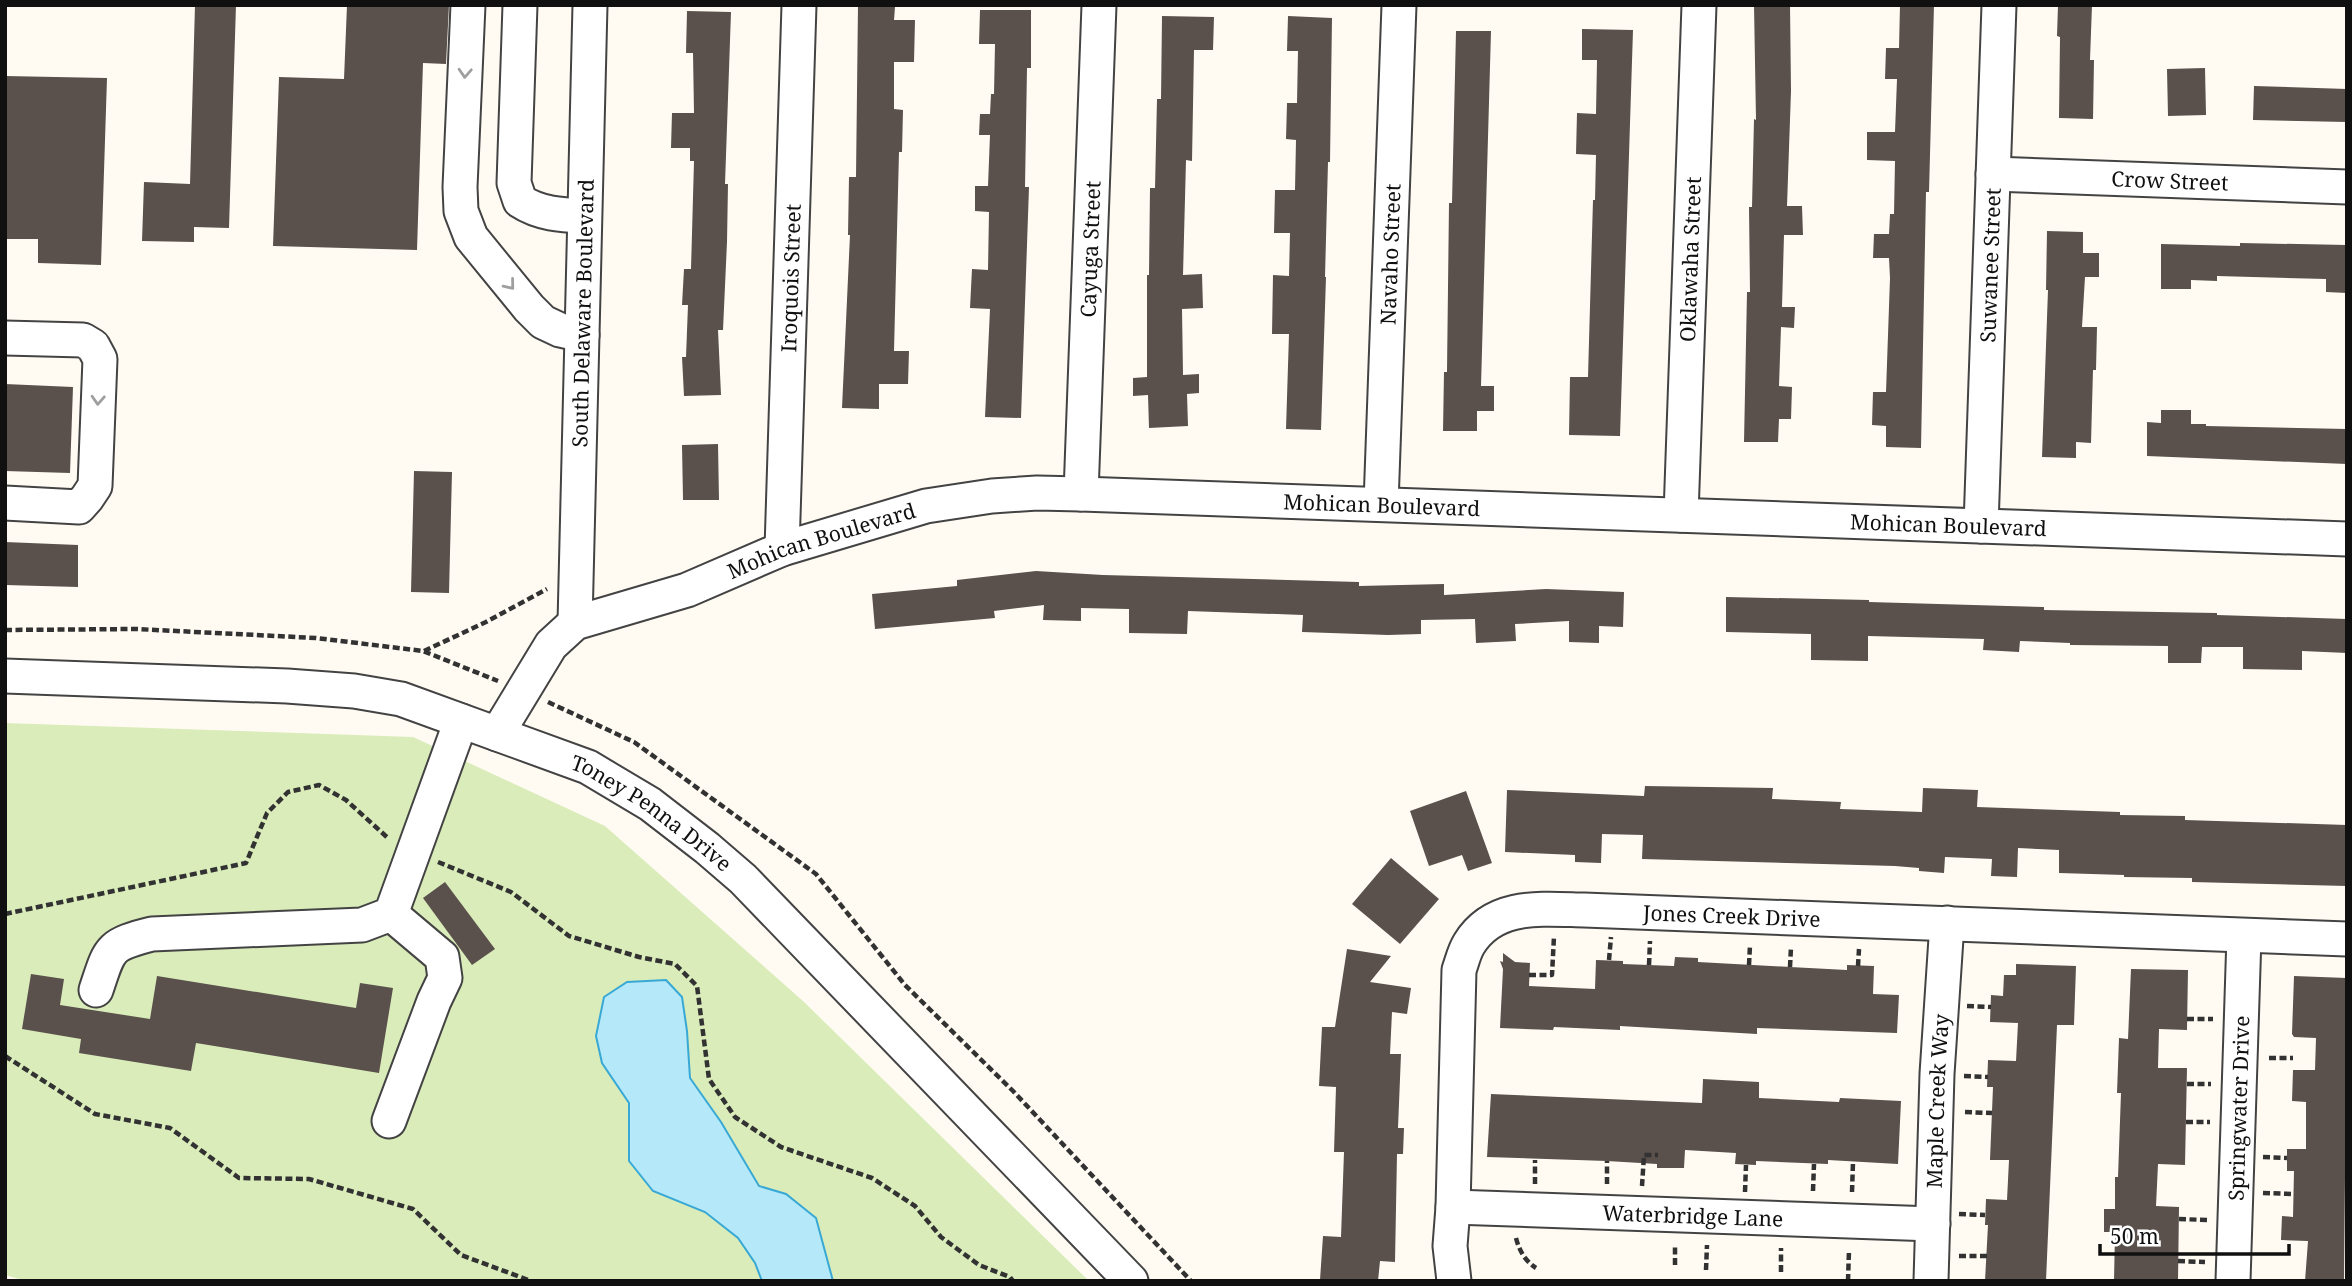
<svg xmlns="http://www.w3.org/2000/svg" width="2352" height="1286" viewBox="0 0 2352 1286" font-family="'Noto Serif',serif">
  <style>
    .green { fill: #daecba }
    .water { fill: #b5e8f9; stroke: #38a8d4; stroke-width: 2 }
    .building { fill: #5a504c }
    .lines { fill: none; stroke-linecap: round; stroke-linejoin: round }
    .minor-casing { stroke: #434343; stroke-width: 37 }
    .path { stroke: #323232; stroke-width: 4.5; stroke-dasharray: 7 3.5; stroke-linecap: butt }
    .minor { stroke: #fff; stroke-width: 33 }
    .oneway { stroke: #9f9f9f }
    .labels { text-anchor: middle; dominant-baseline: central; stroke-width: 7; stroke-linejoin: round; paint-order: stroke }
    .street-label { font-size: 21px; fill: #101010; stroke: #fff }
  </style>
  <rect width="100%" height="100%" fill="#fffbf3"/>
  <path class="green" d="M 5,723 L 413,737 L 605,826 L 803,1001 L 1089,1281 L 26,1281 L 5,1275 Z"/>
  <path class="water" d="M 666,980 L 682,997 L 687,1031 L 690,1078 L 721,1122 L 759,1186 L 786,1194 L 816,1218 L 833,1281 L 762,1281 L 755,1263 L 738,1238 L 705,1212 L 653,1191 L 629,1161 L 629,1103 L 602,1063 L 596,1036 L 604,997 L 627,982 Z"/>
  <g class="building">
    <path d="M 195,5 L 236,5 L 229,228 L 194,227 L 194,242 L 142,241 L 144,182 L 190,184 Z"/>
    <path d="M 347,5 L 449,5 L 446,64 L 423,63 L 417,250 L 273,246 L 279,77 L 344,79 Z"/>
    <path d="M 858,5 L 895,7 L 894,20 L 915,20 L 914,62 L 894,62 L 894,109 L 903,110 L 902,152 L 899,152 L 894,351 L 909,351 L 908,384 L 879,384 L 879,409 L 842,408 L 850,235 L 848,235 L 849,177 L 856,177 Z"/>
    <path d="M 1754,5 L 1790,5 L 1791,91 L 1787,206 L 1802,206 L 1803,235 L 1784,235 L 1782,307 L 1795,307 L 1794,328 L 1781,327 L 1779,386 L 1792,387 L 1791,419 L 1779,419 L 1778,442 L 1744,442 L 1747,292 L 1750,292 L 1749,207 L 1752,207 L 1754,119 L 1756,120 Z"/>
    <path d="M 1900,5 L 1934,5 L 1929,192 L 1926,192 L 1921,448 L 1886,447 L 1886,426 L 1872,425 L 1873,392 L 1886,392 L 1890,278 L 1889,258 L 1873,258 L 1874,234 L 1889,234 L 1890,214 L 1894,214 L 1895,161 L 1867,160 L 1867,132 L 1895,132 L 1897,79 L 1885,79 L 1886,48 L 1899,48 Z"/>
    <path d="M 2058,5 L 2092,5 L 2090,60 L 2094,60 L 2093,119 L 2059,118 L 2060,37 L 2057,36 Z"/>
    <path d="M 980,10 L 1031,10 L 1031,68 L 1027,68 L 1025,187 L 1029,187 L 1021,418 L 985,417 L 990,309 L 970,308 L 972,269 L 988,270 L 989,212 L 975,211 L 975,186 L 988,186 L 990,135 L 979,135 L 980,114 L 990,114 L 991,94 L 994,94 L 995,44 L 979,44 Z"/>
    <path d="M 687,11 L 731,12 L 725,184 L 728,184 L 727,242 L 723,330 L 718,330 L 721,395 L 684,396 L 682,357 L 686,357 L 688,305 L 682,305 L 684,269 L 691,269 L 694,161 L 690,161 L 690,148 L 671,148 L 672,113 L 694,113 L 693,53 L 686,53 Z"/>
    <path d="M 1162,16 L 1214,17 L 1213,50 L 1194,50 L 1192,161 L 1186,160 L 1183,275 L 1202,274 L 1203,308 L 1182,309 L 1183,375 L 1199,374 L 1199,393 L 1187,394 L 1188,426 L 1149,428 L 1148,395 L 1133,396 L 1133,378 L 1147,377 L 1147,275 L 1149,275 L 1150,188 L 1155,188 L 1157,99 L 1161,99 Z"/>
    <path d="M 1288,16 L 1332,18 L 1330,162 L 1328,162 L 1325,277 L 1326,277 L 1321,430 L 1286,429 L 1289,334 L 1272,334 L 1273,275 L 1289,276 L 1290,233 L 1274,233 L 1275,190 L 1295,190 L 1296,140 L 1286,139 L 1287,103 L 1297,103 L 1298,51 L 1287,51 Z"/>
    <path d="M 1582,29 L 1633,30 L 1620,436 L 1569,435 L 1570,377 L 1588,377 L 1593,200 L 1595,200 L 1596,155 L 1576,154 L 1577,113 L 1596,114 L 1597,60 L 1582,60 Z"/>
    <path d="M 1456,31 L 1491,31 L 1481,386 L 1494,386 L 1494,411 L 1477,411 L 1477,431 L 1443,431 L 1444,372 L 1447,372 L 1449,203 L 1452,203 Z"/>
    <path d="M 2205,68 L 2206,115 L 2168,116 L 2167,69 Z"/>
    <path d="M 5,76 L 107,78 L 101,265 L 38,263 L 38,239 L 5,239 Z"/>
    <path d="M 2254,86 L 2347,89 L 2347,122 L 2253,120 Z"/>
    <path d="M 2047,231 L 2083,232 L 2083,253 L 2099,253 L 2099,277 L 2085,277 L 2082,327 L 2097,327 L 2096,370 L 2093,370 L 2091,443 L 2076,442 L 2076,458 L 2042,457 L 2048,290 L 2046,290 Z"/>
    <path d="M 2240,243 L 2347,245 L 2347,293 L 2326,292 L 2326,279 L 2217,276 L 2217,281 L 2191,280 L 2191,289 L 2161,289 L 2161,244 L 2240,246 Z"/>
    <path d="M 5,384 L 73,387 L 70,473 L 5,471 Z"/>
    <path d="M 2161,410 L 2191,410 L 2191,424 L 2206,424 L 2206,426 L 2347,429 L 2347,464 L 2147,456 L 2147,422 L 2161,423 Z"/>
    <path d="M 718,444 L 719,500 L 683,500 L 682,445 Z"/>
    <path d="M 414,471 L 452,472 L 449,593 L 411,592 Z"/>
    <path d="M 5,542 L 78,545 L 78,587 L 5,585 Z"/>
    <path d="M 1036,571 L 1103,575 L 1359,582 L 1359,586 L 1444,584 L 1444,595 L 1546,589 L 1624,592 L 1623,627 L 1599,626 L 1599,643 L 1569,642 L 1569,621 L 1515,624 L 1516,641 L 1476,643 L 1475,619 L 1421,620 L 1421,634 L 1388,635 L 1302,632 L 1303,615 L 1188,611 L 1187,634 L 1129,633 L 1129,609 L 1081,608 L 1081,621 L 1043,620 L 1044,605 L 994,611 L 995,618 L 875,629 L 872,594 L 957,586 L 957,580 Z"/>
    <path d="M 1726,597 L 1869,600 L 1869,602 L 2044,607 L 2044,610 L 2217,613 L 2217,615 L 2347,619 L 2347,653 L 2302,651 L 2302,670 L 2243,669 L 2243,647 L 2202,647 L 2201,663 L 2168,663 L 2168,646 L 2070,645 L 2070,643 L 2020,641 L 2019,652 L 1983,650 L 1984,639 L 1868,636 L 1868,661 L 1811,660 L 1811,634 L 1726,632 Z"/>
    <path d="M 1645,786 L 1773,788 L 1772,799 L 1841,802 L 1840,809 L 1922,812 L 1923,788 L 1978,790 L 1977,807 L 2120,812 L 2120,815 L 2185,816 L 2185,820 L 2347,825 L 2347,886 L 2192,882 L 2192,878 L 2124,877 L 2124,875 L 2059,873 L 2059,850 L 2018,848 L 2017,877 L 1991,876 L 1992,859 L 1945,857 L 1944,873 L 1919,871 L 1919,868 L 1895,866 L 1642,859 L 1643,835 L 1602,834 L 1601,863 L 1575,862 L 1575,855 L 1505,852 L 1507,790 L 1644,796 Z"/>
    <path d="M 1466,791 L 1492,863 L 1468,871 L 1462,855 L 1429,866 L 1410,811 Z"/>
    <path d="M 1391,858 L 1439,899 L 1400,944 L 1352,904 Z"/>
    <path d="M 445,882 L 495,949 L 472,965 L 423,898 Z"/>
    <path d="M 1347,949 L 1391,956 L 1370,982 L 1411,988 L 1407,1014 L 1392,1012 L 1390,1054 L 1401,1054 L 1398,1128 L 1404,1128 L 1403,1154 L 1397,1154 L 1395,1262 L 1380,1261 L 1378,1281 L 1320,1280 L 1323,1236 L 1341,1237 L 1344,1152 L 1334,1152 L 1336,1087 L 1319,1086 L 1322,1027 L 1335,1027 Z"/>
    <path d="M 1503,953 L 1515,962 L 1530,963 L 1529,986 L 1595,989 L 1596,960 L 1623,961 L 1623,964 L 1674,966 L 1675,957 L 1698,958 L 1698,962 L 1790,967 L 1847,970 L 1847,965 L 1874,966 L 1873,994 L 1899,995 L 1897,1033 L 1757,1028 L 1757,1034 L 1620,1026 L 1620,1030 L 1554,1027 L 1553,1030 L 1500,1028 L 1503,969 L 1500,961 L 1503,962 Z"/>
    <path d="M 2016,964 L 2076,966 L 2074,1025 L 2057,1025 L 2046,1281 L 1985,1281 L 1988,1225 L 1985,1225 L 1986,1199 L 2007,1200 L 2009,1160 L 1990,1160 L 1993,1087 L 1987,1087 L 1988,1060 L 2016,1061 L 2018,1023 L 1990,1022 L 1991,995 L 2003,996 L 2004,975 L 2016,975 Z"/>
    <path d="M 2131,969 L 2188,970 L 2187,1030 L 2159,1029 L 2158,1068 L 2187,1068 L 2185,1165 L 2158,1164 L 2156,1206 L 2179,1207 L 2178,1281 L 2114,1281 L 2115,1232 L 2104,1232 L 2104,1209 L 2115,1209 L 2115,1177 L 2118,1177 L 2121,1093 L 2117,1093 L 2119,1038 L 2128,1039 Z"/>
    <path d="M 31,974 L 64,979 L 60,1005 L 150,1019 L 157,976 L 356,1008 L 360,983 L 393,988 L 379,1073 L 196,1043 L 191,1071 L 79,1053 L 81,1039 L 22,1029 Z"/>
    <path d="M 2294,976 L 2347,978 L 2344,1281 L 2305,1281 L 2308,1241 L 2281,1240 L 2282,1216 L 2293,1217 L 2294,1171 L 2287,1171 L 2287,1149 L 2306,1149 L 2306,1102 L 2292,1101 L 2293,1070 L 2315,1070 L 2316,1038 L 2294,1037 L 2292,1034 Z"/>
    <path d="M 1703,1079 L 1759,1082 L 1759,1098 L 1839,1102 L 1840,1098 L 1901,1101 L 1898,1164 L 1828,1160 L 1828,1164 L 1756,1161 L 1756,1165 L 1735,1164 L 1736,1153 L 1685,1150 L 1684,1168 L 1657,1168 L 1657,1164 L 1607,1161 L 1487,1157 L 1491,1094 L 1702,1103 Z"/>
  </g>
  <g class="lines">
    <defs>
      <g id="minor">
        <path d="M 468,5 L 460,187 L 461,211 L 471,237 L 529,308 L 543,322 L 560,330 L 582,335"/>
        <path d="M 520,5 L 514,183 L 520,201 C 540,214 561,215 584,216"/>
        <path id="s1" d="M 1993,174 L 2347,187"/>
        <path d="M 5,338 L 83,340 L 93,346 L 100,359 L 95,486 L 87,498 L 79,507 L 5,503"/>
        <path id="s2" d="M 1081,494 L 1099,5"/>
        <path id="s3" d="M 1381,504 L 1399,5"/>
        <path id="s4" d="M 1681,515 L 1699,5"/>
        <path id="s5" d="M 1981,526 L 1999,5"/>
        <path id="s6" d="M 782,549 L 799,5"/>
        <path id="s7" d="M 575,623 L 590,5"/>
        <path id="s8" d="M 5,676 L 287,686 L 354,691 L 401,699 L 588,767 L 650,804 L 707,848 L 743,879 L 1131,1281"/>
        <path id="s9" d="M 497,734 L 551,645 L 575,623 L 687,590 L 782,549 L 926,506 L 992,496 L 1037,493 L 1081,494 L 2347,539"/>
        <path d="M 96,990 C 110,948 108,945 152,934 L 362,925 L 391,914 L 461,721"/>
        <path d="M 389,1121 L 434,1001 L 445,978 L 442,957 L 391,914"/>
        <path id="s10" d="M 1453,1207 L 1933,1224"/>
        <path id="s11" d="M 1454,1281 L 1450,1246 L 1453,1207 L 1459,970 C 1462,962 1464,952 1469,944 C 1494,903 1542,909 1584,910 L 2347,939"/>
        <path id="s12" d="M 1931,1281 L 1937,1074 L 1947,923"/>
        <path id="s13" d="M 2233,1281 L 2244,936"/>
      </g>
    </defs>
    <use href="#minor" class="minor-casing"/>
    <g class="path">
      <path d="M 5,630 L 136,629 L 316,638 L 423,651 L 498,681"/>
      <path d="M 424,651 L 486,622 L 547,589"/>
      <path d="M 548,702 L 634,742 L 816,874 L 905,985 L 1013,1091 L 1191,1281"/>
      <path d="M 438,862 L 511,892 L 569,936 L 639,957 L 675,964 L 697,986 L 709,1079 L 735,1117 L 781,1147 L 872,1178 L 915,1206 L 941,1237 L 979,1265 L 1010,1277 L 1013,1281"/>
      <path d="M 5,914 L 246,863 L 267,813 L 288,792 L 319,785 L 346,800 L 389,839"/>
      <path d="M 1609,960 L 1611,937"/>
      <path d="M 1649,965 L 1650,941"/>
      <path d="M 1749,965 L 1750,945"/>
      <path d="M 1858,966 L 1859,949"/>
      <path d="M 1790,967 L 1791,947"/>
      <path d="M 1529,975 L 1552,975 L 1554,936"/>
      <path d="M 1967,1006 L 1991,1007"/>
      <path d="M 2187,1019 L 2213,1019"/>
      <path d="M 5,1056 L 95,1114 L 170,1128 L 239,1178 L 309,1179 L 413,1209 L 461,1255 L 531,1281"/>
      <path d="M 2269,1058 L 2293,1058"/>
      <path d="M 1964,1076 L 1988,1077"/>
      <path d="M 2187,1084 L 2211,1084"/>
      <path d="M 1965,1112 L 1992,1113"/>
      <path d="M 2186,1122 L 2210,1122"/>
      <path d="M 2263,1157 L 2287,1158"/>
      <path d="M 1535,1184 L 1535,1160"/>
      <path d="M 1607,1184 L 1607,1161"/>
      <path d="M 1642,1186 L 1644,1155 L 1658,1155"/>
      <path d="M 1813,1191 L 1814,1164"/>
      <path d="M 1745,1192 L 1746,1165"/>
      <path d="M 1852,1192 L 1853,1162"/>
      <path d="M 2263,1193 L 2294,1194"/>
      <path d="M 1959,1214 L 1985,1215"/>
      <path d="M 2179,1219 L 2207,1220"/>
      <path d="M 1516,1238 C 1519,1250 1525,1261 1536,1268"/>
      <path d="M 1959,1256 L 1987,1256"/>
      <path d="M 2178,1261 L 2205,1262"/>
      <path d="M 1675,1265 L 1675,1244"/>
      <path d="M 1706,1270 L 1707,1245"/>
      <path d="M 1781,1272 L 1781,1248"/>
      <path d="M 1848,1281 L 1849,1250"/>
    </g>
    <use href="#minor" class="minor"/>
  </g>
  <defs><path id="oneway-chevron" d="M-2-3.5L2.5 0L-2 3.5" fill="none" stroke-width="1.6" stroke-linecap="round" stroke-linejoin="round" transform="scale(1.75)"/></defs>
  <g class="oneway">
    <use href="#oneway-chevron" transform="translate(465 73) rotate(93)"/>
    <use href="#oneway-chevron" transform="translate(510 285) rotate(51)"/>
    <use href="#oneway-chevron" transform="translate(98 400) rotate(93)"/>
  </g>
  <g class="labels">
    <g class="street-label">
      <text stroke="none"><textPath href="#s1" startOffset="177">Crow Street</textPath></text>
      <text stroke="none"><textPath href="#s2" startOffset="245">Cayuga Street</textPath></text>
      <text stroke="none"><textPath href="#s3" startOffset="250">Navaho Street</textPath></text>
      <text stroke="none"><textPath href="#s4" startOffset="256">Oklawaha Street</textPath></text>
      <text stroke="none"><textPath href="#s5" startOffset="261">Suwanee Street</textPath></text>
      <text stroke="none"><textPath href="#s6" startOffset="271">Iroquois Street</textPath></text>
      <text stroke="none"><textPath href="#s7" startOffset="310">South Delaware Boulevard</textPath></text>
      <text stroke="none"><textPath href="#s9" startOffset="964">Mohican Boulevard</textPath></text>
      <text stroke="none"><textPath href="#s9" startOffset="1531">Mohican Boulevard</textPath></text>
      <text stroke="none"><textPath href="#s9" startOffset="397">Mohican Boulevard</textPath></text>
      <text stroke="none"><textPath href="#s8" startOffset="674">Toney Penna Drive</textPath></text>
      <text stroke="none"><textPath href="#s11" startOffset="614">Jones Creek Drive</textPath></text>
      <text stroke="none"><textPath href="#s12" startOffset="180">Maple Creek Way</textPath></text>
      <text stroke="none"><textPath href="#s13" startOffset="173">Springwater Drive</textPath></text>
      <text stroke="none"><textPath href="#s10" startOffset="240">Waterbridge Lane</textPath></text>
    </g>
  </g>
  <rect width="2352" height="1286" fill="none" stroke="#101010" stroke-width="14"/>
  <path d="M2100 1244v10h189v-10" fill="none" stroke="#101010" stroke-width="3.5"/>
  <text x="2110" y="1244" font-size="21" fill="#101010" stroke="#ffffff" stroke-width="5" paint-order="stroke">50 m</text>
</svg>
